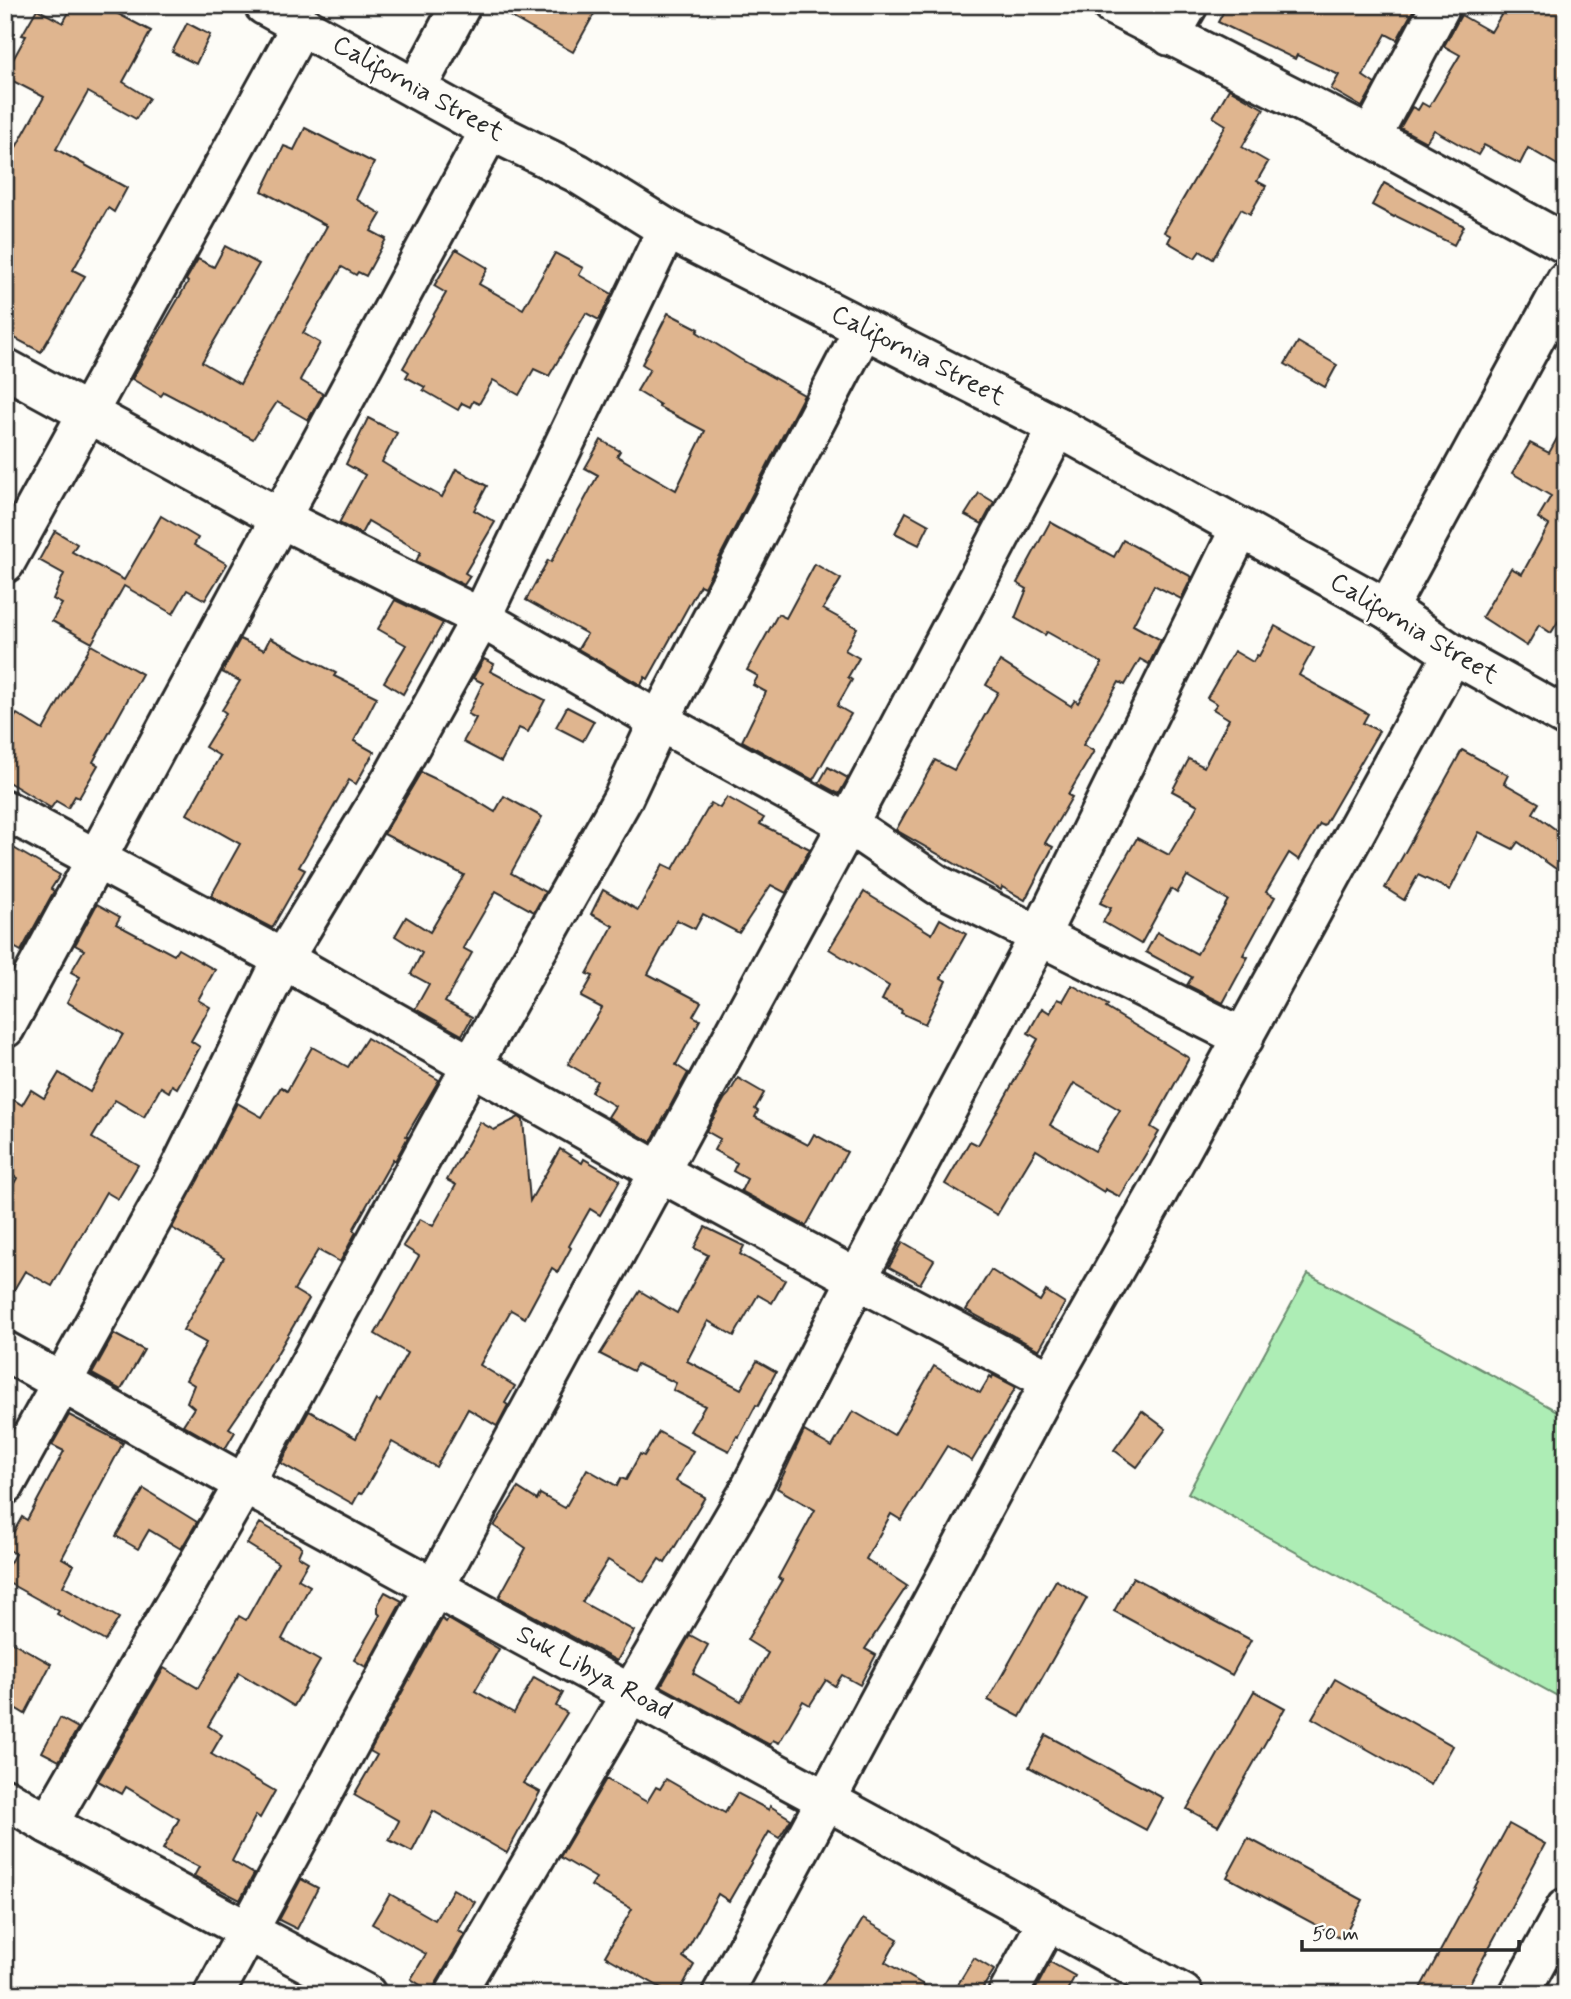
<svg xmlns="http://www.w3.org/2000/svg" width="1571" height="1999" viewBox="0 0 1571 1999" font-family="Mynerve,sans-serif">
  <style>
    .green { fill: #adedb5; stroke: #6c8c70; stroke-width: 2 }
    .building { fill: #dfb58f; stroke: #2b2b2b; stroke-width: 2; fill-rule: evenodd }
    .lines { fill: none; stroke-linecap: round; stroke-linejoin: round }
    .minor-casing { stroke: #2b2b2b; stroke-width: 44 }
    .minor { stroke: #fdfcf7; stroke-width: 38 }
    .labels { text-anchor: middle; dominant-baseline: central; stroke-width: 5; stroke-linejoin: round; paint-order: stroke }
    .street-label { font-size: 26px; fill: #2b2b2b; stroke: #fdfcf7 }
  </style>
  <rect width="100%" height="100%" fill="#fdfcf7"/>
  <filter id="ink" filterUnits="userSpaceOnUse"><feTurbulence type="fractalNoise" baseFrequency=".0143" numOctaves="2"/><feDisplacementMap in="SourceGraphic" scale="14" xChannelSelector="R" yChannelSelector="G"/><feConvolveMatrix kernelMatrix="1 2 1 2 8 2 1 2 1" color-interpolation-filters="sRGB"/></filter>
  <g filter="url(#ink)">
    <path class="green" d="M 1308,1274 L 1566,1416 L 1566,1691 L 1561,1698 L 1188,1493 Z"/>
    <g class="building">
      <path d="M 73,5 L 101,5 L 151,31 L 123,82 L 149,98 L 136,119 L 88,92 L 56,149 L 127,188 L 114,212 L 108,208 L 73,270 L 85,276 L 41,352 L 5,333 L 5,167 L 44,97 L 5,77 L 5,74 L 26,36 L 22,35 L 37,9 L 63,23 Z"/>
      <path d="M 490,5 L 599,5 L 573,52 Z"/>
      <path d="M 1227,5 L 1416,5 L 1397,40 L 1386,34 L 1363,76 L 1375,84 L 1362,107 L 1331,89 L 1339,75 L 1297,55 L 1295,59 L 1218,22 Z"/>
      <path d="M 1507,5 L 1517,5 L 1529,12 L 1534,5 L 1566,5 L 1566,170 L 1528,148 L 1520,164 L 1484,145 L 1478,155 L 1434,130 L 1426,142 L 1400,128 L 1412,107 L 1418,110 L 1422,103 L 1429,107 L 1460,55 L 1444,46 L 1461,15 L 1491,32 Z"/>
      <path d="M 187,23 L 210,35 L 196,64 L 172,52 Z"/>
      <path d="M 1229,89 L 1264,109 L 1242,147 L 1268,162 L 1257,181 L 1266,186 L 1250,214 L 1241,209 L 1213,259 L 1200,251 L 1195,258 L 1168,242 L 1171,236 L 1164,232 L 1226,125 L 1213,117 Z"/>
      <path d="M 305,128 L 374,163 L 356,199 L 381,214 L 371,231 L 386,239 L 366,276 L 358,272 L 356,275 L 342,267 L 303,333 L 320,343 L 300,380 L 323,394 L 308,420 L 277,402 L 253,439 L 164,392 L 161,396 L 132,379 L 188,282 L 186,280 L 198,259 L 214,267 L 225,246 L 259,264 L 202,362 L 240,384 L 327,226 L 262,191 L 284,146 L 294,150 Z"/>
      <path d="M 1384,183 L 1464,226 L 1454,245 L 1396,216 L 1394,217 L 1372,205 Z"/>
      <path d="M 456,249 L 488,268 L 479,284 L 523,309 L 555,253 L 583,268 L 579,275 L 612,294 L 599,320 L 586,313 L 549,376 L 534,369 L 519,395 L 493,380 L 479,404 L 473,401 L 470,407 L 462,403 L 458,410 L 423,390 L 425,387 L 406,377 L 409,372 L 403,368 L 446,293 L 434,286 Z"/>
      <path d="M 668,313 L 699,329 L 697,332 L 740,359 L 804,395 L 704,587 L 700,585 L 648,679 L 645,677 L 641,685 L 578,649 L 587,634 L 526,600 L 548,560 L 551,562 L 598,475 L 585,468 L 601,440 L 620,451 L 617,456 L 676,490 L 705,431 L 659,407 L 660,405 L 637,391 L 650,369 L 642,364 Z"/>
      <path d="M 1298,342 L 1337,365 L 1325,387 L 1285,364 Z"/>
      <path d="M 368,418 L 397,433 L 382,462 L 403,475 L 442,497 L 456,469 L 487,486 L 474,510 L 495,522 L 465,573 L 470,576 L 464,585 L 416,561 L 421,552 L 368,521 L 361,534 L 339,523 L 365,475 L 346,464 Z"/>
      <path d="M 1566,422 L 1566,609 L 1551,633 L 1539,625 L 1527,646 L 1482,617 L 1511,568 L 1522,574 L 1549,525 L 1538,518 L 1551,496 L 1512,473 L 1530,443 L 1549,453 Z"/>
      <path d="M 979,493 L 994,502 L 982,524 L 965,515 Z"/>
      <path d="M 906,512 L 929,525 L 919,545 L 895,533 Z"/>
      <path d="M 161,516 L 198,538 L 194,545 L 227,564 L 205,600 L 187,590 L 173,614 L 124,586 L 92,643 L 52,621 L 62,604 L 53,599 L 64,574 L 39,560 L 55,531 L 77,544 L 72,552 L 124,580 Z"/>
      <path d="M 1050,522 L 1114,557 L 1123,540 L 1192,577 L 1181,599 L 1154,585 L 1133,625 L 1161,640 L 1149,664 L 1140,659 L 1125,685 L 1119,682 L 1083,745 L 1094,751 L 1068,795 L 1072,797 L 1045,843 L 1053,847 L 1025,900 L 1002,887 L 1001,890 L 896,830 L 935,760 L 954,770 L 998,692 L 986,685 L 1000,661 L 1071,706 L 1075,700 L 1078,703 L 1102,663 L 1047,632 L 1045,635 L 1015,618 L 1027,589 L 1017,583 Z"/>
      <path d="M 815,564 L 841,579 L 823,609 L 857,628 L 845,650 L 859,658 L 848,677 L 852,680 L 837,706 L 851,714 L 813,780 L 742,741 L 766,692 L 753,685 L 758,676 L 747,670 L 778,614 L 786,618 Z"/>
      <path d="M 395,600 L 443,623 L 403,694 L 384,682 L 406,645 L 378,629 Z"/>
      <path d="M 1275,626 L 1314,648 L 1299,675 L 1368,714 L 1363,723 L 1379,731 L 1324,826 L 1320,824 L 1299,860 L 1289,853 L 1266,892 L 1275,897 L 1243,955 L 1248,957 L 1223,1003 L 1187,985 L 1192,977 L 1146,952 L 1157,932 L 1197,954 L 1228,900 L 1187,876 L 1177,893 L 1171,889 L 1141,944 L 1103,922 L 1111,908 L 1100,903 L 1137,838 L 1169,855 L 1198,805 L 1172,791 L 1189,759 L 1204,767 L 1229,719 L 1213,709 L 1217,704 L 1207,698 L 1234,651 L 1253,662 L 1257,655 L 1259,656 Z"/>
      <path d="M 270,638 L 336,673 L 334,676 L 377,697 L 354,741 L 374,752 L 356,784 L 349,780 L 299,867 L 305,870 L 272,928 L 211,896 L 240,844 L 187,814 L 220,756 L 205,747 L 226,713 L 222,710 L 240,681 L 222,672 L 240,639 L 264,650 Z"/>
      <path d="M 91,645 L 142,674 L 93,762 L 98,765 L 79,798 L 75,796 L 68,808 L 56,801 L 51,808 L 5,780 L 5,711 L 15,717 L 17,714 L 43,730 Z"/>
      <path d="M 484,659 L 494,664 L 490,671 L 545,700 L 528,732 L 519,728 L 501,762 L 463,742 L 476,718 L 468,714 L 483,683 L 473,678 Z"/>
      <path d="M 567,707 L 594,721 L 583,741 L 556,727 Z"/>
      <path d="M 1462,750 L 1508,775 L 1504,783 L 1539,803 L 1533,813 L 1566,837 L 1566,876 L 1518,842 L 1513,849 L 1479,832 L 1450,890 L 1418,875 L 1404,900 L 1385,888 Z"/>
      <path d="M 828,767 L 848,778 L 839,794 L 819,783 Z"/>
      <path d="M 421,772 L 459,790 L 495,812 L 504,796 L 542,817 L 511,873 L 545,892 L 534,912 L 496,891 L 463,948 L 472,953 L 445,1002 L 472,1017 L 462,1035 L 415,1009 L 429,984 L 411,974 L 422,953 L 395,936 L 406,917 L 430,932 L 464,875 L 384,834 Z"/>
      <path d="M 727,797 L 764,818 L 760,824 L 810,849 L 786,893 L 771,885 L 739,933 L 703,914 L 695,929 L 677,920 L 648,974 L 701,1002 L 693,1016 L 700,1020 L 676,1065 L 688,1073 L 651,1142 L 608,1117 L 615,1106 L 591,1092 L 597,1081 L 568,1064 L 602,1008 L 581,997 L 593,976 L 587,974 L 613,926 L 591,914 L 603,890 L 638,910 L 663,864 L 673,869 L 711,803 L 720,808 Z"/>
      <path d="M 5,843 L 60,875 L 51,889 L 54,891 L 21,951 L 5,942 Z"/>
      <path d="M 864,892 L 932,934 L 940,919 L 966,934 L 941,978 L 946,981 L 925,1024 L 901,1013 L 902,1010 L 882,1000 L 889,986 L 829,949 Z"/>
      <path d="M 97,904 L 120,917 L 116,924 L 174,955 L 178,949 L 215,970 L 198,1000 L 210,1007 L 191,1041 L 200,1047 L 177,1088 L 172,1085 L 169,1092 L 161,1087 L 144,1117 L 115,1100 L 92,1138 L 138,1165 L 118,1199 L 106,1192 L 52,1286 L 25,1271 L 5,1305 L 5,1199 L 17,1178 L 5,1171 L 5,1115 L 14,1100 L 22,1105 L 31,1090 L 44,1098 L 59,1073 L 90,1092 L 123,1034 L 67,1002 L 80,977 L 71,972 L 84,950 L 75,945 Z"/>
      <path d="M 1072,985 L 1108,1005 L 1106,1008 L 1189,1058 L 1151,1127 L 1159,1132 L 1120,1197 L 1105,1189 L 1104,1192 L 1036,1150 L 997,1215 L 945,1184 L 970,1141 L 978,1145 L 1038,1039 L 1028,1033 L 1042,1008 L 1050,1013 L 1058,999 L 1063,1001 ZM 1074,1083 L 1120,1110 L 1095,1151 L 1050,1125 Z"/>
      <path d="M 367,1038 L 439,1080 L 406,1136 L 408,1137 L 395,1161 L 393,1159 L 353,1230 L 356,1232 L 340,1262 L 318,1250 L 294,1290 L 309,1299 L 260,1383 L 229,1428 L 235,1432 L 225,1449 L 183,1425 L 194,1408 L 187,1402 L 194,1385 L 186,1380 L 206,1343 L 183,1330 L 224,1258 L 172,1228 L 237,1103 L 262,1117 L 281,1087 L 287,1091 L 312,1047 L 348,1067 Z"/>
      <path d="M 738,1078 L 764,1093 L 755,1109 L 758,1111 L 755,1117 L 808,1145 L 814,1134 L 847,1152 L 806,1226 L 741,1191 L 747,1179 L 733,1171 L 737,1163 L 714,1150 L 720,1139 L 706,1131 L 725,1098 L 729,1094 Z"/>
      <path d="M 519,1117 L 523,1120 L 530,1201 L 560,1149 L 582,1163 L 584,1159 L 620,1180 L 600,1215 L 590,1209 L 569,1246 L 571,1248 L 558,1272 L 552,1268 L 525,1318 L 511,1310 L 480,1365 L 515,1386 L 505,1403 L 508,1405 L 497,1426 L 468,1409 L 436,1467 L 392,1442 L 362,1494 L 359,1493 L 353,1504 L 281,1463 L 309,1411 L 356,1438 L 376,1400 L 380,1402 L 407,1353 L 375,1334 L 419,1256 L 403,1246 L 420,1219 L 433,1226 L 456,1185 L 447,1180 L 480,1122 L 494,1130 Z"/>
      <path d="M 705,1227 L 744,1246 L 740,1254 L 785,1280 L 772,1303 L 758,1295 L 734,1336 L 708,1321 L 687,1361 L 741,1389 L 757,1361 L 776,1372 L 758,1406 L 756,1405 L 739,1437 L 737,1436 L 729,1451 L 690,1431 L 705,1406 L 673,1390 L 676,1383 L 637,1364 L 633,1371 L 600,1354 L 640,1291 L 677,1313 L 708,1255 L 694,1248 Z"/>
      <path d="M 903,1242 L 934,1260 L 920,1284 L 889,1267 Z"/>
      <path d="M 991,1270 L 1040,1301 L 1046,1291 L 1065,1303 L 1039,1350 L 966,1310 Z"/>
      <path d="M 114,1334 L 144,1350 L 121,1390 L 92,1374 Z"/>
      <path d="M 934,1366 L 980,1393 L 990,1376 L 992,1378 L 993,1375 L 1016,1387 L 972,1461 L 947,1446 L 901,1520 L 891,1514 L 866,1559 L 907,1586 L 865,1649 L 876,1655 L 860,1685 L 842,1675 L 835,1686 L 826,1680 L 810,1705 L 803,1701 L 779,1743 L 773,1740 L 770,1745 L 661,1686 L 690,1635 L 708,1645 L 693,1673 L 741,1701 L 768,1653 L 747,1640 L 782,1580 L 778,1578 L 815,1510 L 777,1488 L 804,1431 L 832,1447 L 853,1411 L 894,1435 Z"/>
      <path d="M 1142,1411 L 1166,1429 L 1137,1467 L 1114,1450 Z"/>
      <path d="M 69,1415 L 123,1443 L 62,1558 L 74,1565 L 63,1586 L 119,1618 L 105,1641 L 57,1614 L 59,1611 L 5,1581 L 5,1571 L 15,1554 L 5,1547 L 22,1517 L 27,1520 L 64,1451 L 52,1445 Z"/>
      <path d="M 659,1432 L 693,1451 L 676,1481 L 705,1497 L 665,1563 L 659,1559 L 644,1582 L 608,1560 L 582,1602 L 634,1631 L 617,1661 L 499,1597 L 526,1548 L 494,1526 L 518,1488 L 537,1500 L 540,1494 L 565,1508 L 587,1469 L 617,1486 L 621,1478 L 626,1480 L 640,1454 L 644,1456 Z"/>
      <path d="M 144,1489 L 197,1522 L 181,1549 L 149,1530 L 138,1549 L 116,1536 Z"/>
      <path d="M 260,1523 L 302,1547 L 298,1556 L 308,1562 L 298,1579 L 310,1586 L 282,1639 L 320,1661 L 294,1706 L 239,1673 L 208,1726 L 222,1735 L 211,1754 L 275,1791 L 260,1818 L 256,1815 L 232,1861 L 254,1874 L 240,1900 L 194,1876 L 199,1867 L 163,1849 L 179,1819 L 126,1787 L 122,1794 L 98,1781 L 164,1668 L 198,1688 L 239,1616 L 246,1620 L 278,1563 L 247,1544 Z"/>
      <path d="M 1133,1577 L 1251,1640 L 1232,1675 L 1114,1611 Z"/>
      <path d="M 1056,1580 L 1087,1598 L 1020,1717 L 988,1700 Z"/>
      <path d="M 385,1592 L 402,1601 L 366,1667 L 354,1660 L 380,1615 L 378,1613 L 378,1604 Z"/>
      <path d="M 442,1619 L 446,1622 L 448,1619 L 499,1649 L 475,1691 L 514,1713 L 534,1677 L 563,1693 L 556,1706 L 567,1713 L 523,1783 L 540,1792 L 507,1853 L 433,1811 L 412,1852 L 389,1840 L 399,1821 L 354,1795 L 377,1755 L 370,1751 Z"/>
      <path d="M 5,1638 L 51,1664 L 25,1714 L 5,1702 Z"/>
      <path d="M 1335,1679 L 1453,1746 L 1431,1785 L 1312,1718 Z"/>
      <path d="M 1254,1691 L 1285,1708 L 1218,1826 L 1187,1809 Z"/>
      <path d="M 60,1718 L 78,1728 L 59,1761 L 42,1752 Z"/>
      <path d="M 1046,1735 L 1163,1798 L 1146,1830 L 1029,1767 Z"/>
      <path d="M 606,1779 L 647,1802 L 656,1787 L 660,1789 L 666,1779 L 725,1813 L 737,1793 L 769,1810 L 770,1806 L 791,1819 L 779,1838 L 769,1832 L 729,1901 L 718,1894 L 683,1957 L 694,1965 L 678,1994 L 672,1994 L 605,1956 L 632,1909 L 591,1886 L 596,1878 L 560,1857 Z"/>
      <path d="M 1509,1824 L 1545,1844 L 1464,1994 L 1417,1994 Z"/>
      <path d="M 1248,1838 L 1363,1900 L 1342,1939 L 1227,1877 Z"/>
      <path d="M 301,1879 L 318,1888 L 297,1929 L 279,1920 Z"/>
      <path d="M 453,1889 L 475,1902 L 458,1931 L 465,1934 L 431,1992 L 411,1979 L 426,1954 L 372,1924 L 390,1894 L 435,1920 Z"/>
      <path d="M 863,1919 L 898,1939 L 885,1962 L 939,1994 L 817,1994 Z"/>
      <path d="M 974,1958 L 994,1970 L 979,1994 L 952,1994 Z"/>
      <path d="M 1050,1962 L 1075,1976 L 1065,1994 L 1033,1994 Z"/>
    </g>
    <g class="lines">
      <defs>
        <g id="minor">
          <path d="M 264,5 L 490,130 L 577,173 L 667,229 L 1058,427 L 1387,609 L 1453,654 L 1566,717"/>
          <path d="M 1112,5 L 1371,137 L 1566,244"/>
          <path d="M 1170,36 L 1188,5"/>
          <path d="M 416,89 L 461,5"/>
          <path d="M 1371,137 L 1441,5"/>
          <path d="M 5,368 L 280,518 L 481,618 L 659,721 L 848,824 L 938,885 L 1244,1038"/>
          <path d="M 5,563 L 302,24"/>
          <path d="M 1387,609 L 1566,281"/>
          <path d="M 5,810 L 283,959 L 660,1172 L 857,1279 L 1051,1381"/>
          <path d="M 5,1028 L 490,130"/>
          <path d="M 5,1351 L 244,1484 L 1183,1994"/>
          <path d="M 5,1485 L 180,1169 L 283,959 L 396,772 L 481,618 L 667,229"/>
          <path d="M 5,1798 L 48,1824 L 366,1994"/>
          <path d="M 48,1824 L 244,1484 L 472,1065 L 623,798 L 659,721 L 864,328"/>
          <path d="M 214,1994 L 848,824 L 1058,427"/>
          <path d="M 455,1994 L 747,1495 L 857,1279 L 1039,937 L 1240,529"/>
          <path d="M 722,1994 L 1051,1381 L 1158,1192 L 1453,654"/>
          <path d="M 1008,1994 L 1048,1920"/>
          <path d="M 1519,1994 L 1566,1908"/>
        </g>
      </defs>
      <use href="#minor" class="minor-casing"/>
      <use href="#minor" class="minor"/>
    </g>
  </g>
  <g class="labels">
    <g class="street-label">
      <text transform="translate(418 89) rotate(29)">California Street</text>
      <text transform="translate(918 356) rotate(27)">California Street</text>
      <text transform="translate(1414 629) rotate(31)">California Street</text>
      <text transform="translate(594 1673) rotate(28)">Suk Libya Road</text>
    </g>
  </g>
  <rect width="1571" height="1999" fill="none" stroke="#fdfcf7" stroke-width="28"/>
  <rect x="14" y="14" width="1543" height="1971" fill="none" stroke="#2b2b2b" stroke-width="2.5" filter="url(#ink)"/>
  <path d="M1302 1940v10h217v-10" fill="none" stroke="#2b2b2b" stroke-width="3.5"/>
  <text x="1312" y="1940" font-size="21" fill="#2b2b2b" stroke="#fdfcf7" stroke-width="5" paint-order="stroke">50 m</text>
</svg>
